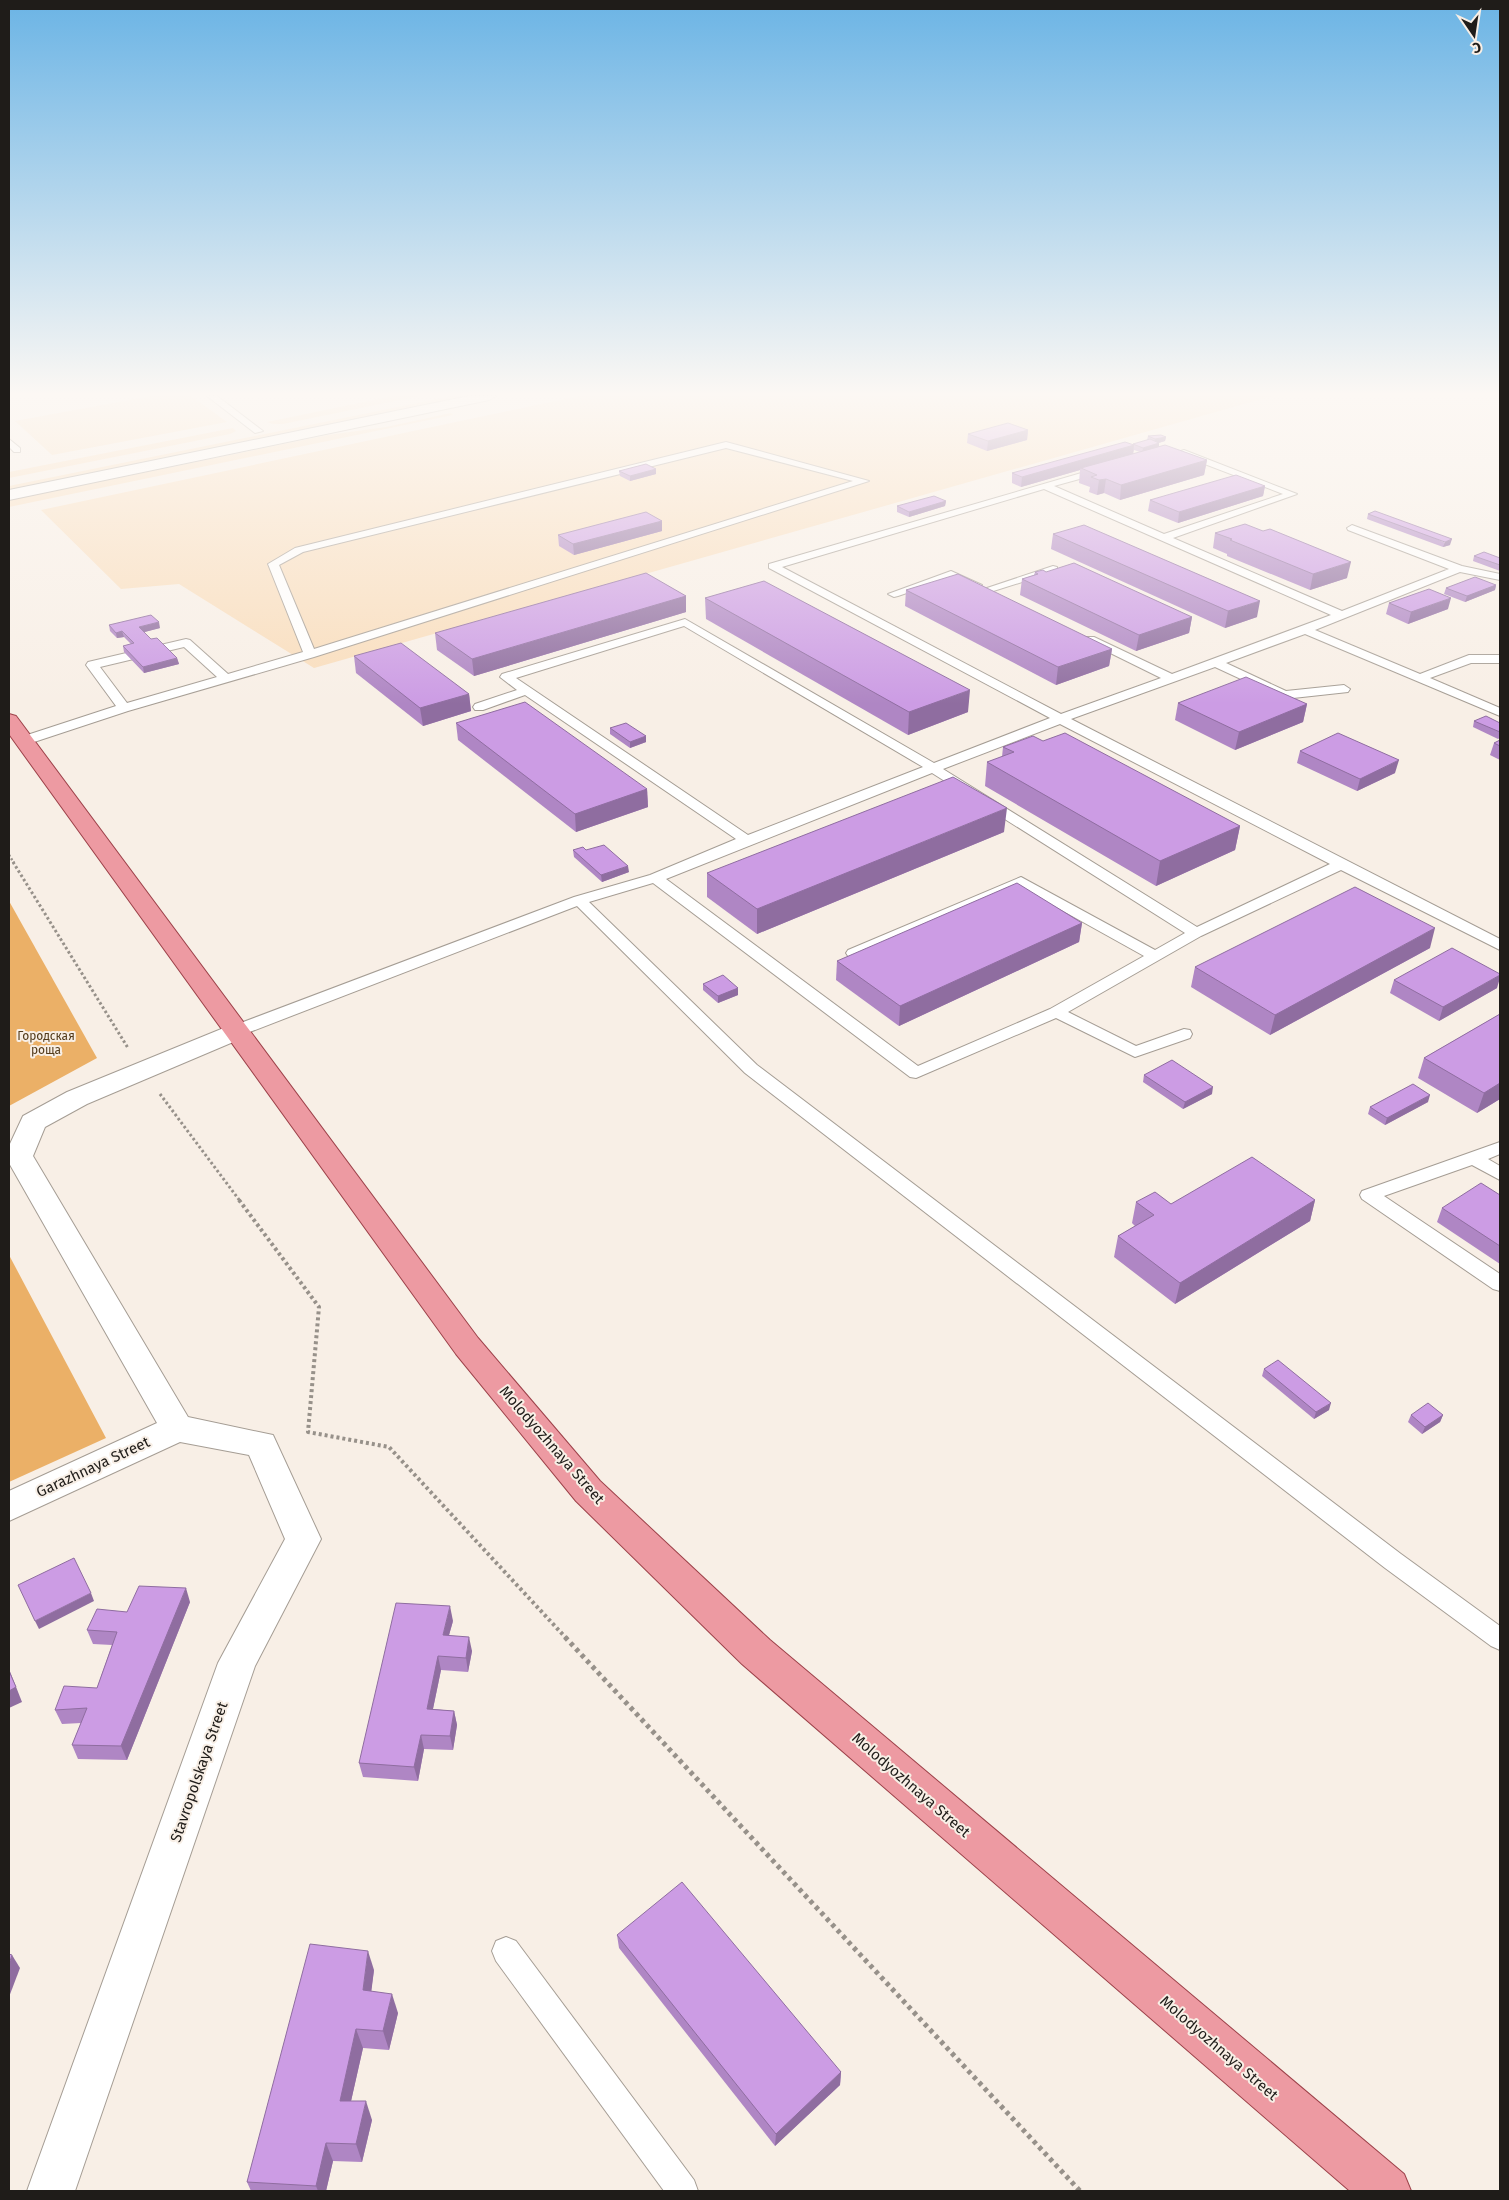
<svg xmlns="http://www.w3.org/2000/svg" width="1509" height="2200" viewBox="0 0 1509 2200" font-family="'Fira Sans',sans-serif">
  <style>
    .green { fill: #f9ddbc }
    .forest { fill: #ebb067 }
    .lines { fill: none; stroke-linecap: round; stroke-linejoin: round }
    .service-casing { stroke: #a59d94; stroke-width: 2 }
    .minor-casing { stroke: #a59d94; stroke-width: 2 }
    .primary-casing { stroke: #9d424a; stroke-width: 2 }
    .path-far3 { stroke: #97918a; stroke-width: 2.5; stroke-dasharray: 2 2; stroke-linecap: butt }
    .path-far2 { stroke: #97918a; stroke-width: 3; stroke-dasharray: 2.5 2.5; stroke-linecap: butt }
    .path-far1 { stroke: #97918a; stroke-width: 4; stroke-dasharray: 3 3; stroke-linecap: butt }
    .path { stroke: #97918a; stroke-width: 5; stroke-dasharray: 4 4; stroke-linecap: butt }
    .service { fill: #fff; fill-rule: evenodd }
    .minor { fill: #fff; fill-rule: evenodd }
    .primary { fill: #ed9aa2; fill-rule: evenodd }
    .wall { fill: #af86c4; fill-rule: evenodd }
    .shaded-wall { fill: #8f6da0 }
    .building { fill: #cc9ce4; stroke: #8f6da0 }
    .labels { text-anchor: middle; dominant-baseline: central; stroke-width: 4; stroke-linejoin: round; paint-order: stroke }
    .park-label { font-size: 12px; fill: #533b1b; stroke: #f8efe6 }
    .near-street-label { font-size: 15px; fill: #1f1c19; stroke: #f8efe6 }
  </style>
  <rect width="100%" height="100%" fill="#f8efe6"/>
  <g class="green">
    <path d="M 151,396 L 191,396 L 227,422 L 52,455 L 15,421 Z"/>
    <path d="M 393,396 L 419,396 L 283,424 L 273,424 L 267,422 Z"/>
    <path d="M 452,396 L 468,396 L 9,490 L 9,486 Z"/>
    <path d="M 579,396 L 1272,396 L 314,668 L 179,584 L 121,589 L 41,510 Z"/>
    <path d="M 451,413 L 453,415 L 9,507 L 9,500 L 328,435 L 386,427 Z"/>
    <path d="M 233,428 L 236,431 L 230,434 L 9,478 L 9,472 Z"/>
  </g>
  <g class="forest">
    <path d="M 9,901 L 97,1058 L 9,1106 Z"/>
    <path d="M 9,1255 L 106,1438 L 9,1482 Z"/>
  </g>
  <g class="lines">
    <defs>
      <g id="service">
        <path d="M 207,396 L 217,396 L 263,431 L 255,433 Z"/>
        <path d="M 9,439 L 20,448 L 20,452 L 14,452 L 9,447 Z"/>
        <path d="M 726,442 L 869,481 L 314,657 L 128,711 L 28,744 L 23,745 L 16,741 L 18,738 L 116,706 L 86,665 L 88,662 L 186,639 L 190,640 L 228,674 L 303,652 L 268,564 L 295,548 ZM 726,448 L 853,481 L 314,649 L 279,565 L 303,552 ZM 184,647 L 217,677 L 127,703 L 100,667 Z"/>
        <path d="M 1184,450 L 1297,494 L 1173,538 L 1342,611 L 1449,569 L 1348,530 L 1347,528 L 1352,525 L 1462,566 L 1500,574 L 1500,580 L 1460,572 L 1315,630 L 1420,674 L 1469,655 L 1500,655 L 1500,663 L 1471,663 L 1430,678 L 1500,708 L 1500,716 L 1305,634 L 1226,663 L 1286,691 L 1344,685 L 1350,689 L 1348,692 L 1284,699 L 1215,667 L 1071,719 L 1500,939 L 1500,950 L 1341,870 L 1201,936 L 1068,1012 L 1136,1046 L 1184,1029 L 1190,1030 L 1192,1034 L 1190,1038 L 1135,1057 L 1056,1018 L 916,1078 L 910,1077 L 653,883 L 589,902 L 757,1065 L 1401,1554 L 1500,1626 L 1500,1650 L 1491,1646 L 1385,1568 L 745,1073 L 577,906 L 242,1035 L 230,1035 L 228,1031 L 230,1027 L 574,897 L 650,875 L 736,839 L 525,695 L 483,710 L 475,710 L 473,707 L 475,704 L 517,690 L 500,677 L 502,674 L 685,619 L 934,763 L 1050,718 L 769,568 L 769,564 L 1102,467 L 1107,470 L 1105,472 L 1054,486 L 1164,534 L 1283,494 L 1181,455 L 1181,451 ZM 1044,489 L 1331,615 L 1172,674 L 1094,637 L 1086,637 L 1086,641 L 1161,678 L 1061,714 L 782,567 ZM 684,626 L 923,767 L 748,835 L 516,678 ZM 1060,724 L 1330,864 L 1197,927 L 943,769 ZM 932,773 L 1185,933 L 1155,950 L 1021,877 L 848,950 L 846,953 L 848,956 L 860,956 L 1020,887 L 1144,956 L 1050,1009 L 918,1066 L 666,879 Z"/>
        <path d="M 1053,566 L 1057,567 L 1057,571 L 987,593 L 981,590 Z"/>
        <path d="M 951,571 L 982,585 L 976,588 L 951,578 L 898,596 L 894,597 L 888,594 Z"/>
        <path d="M 1500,1142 L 1500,1154 L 1488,1159 L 1500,1166 L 1500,1180 L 1472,1165 L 1384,1196 L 1500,1274 L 1500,1291 L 1493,1289 L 1362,1199 L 1360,1195 L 1362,1191 Z"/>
        <path d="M 506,1937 L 516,1941 L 694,2180 L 698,2191 L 664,2191 L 496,1961 L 492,1951 L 496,1941 Z"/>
      </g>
      <g id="minor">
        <path d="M 469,396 L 496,396 L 489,400 L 9,500 L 9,490 Z"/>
        <path d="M 236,1023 L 245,1025 L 249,1031 L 245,1037 L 87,1104 L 45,1127 L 33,1156 L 188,1417 L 273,1435 L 321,1539 L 255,1666 L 75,2191 L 27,2191 L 218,1663 L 285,1539 L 249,1455 L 180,1442 L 9,1521 L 9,1491 L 157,1423 L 9,1163 L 9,1146 L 23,1116 L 67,1092 Z"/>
      </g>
      <path id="primary" d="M 9,714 L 16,716 L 478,1338 L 600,1481 L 770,1640 L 1404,2174 L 1411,2191 L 1350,2191 L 742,1664 L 576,1501 L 456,1354 L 9,734 Z"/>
    </defs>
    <use href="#service" class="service-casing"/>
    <use href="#minor" class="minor-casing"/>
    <use href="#primary" class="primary-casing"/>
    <path class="path-far3" d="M 9,855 L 14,863"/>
    <g class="path-far2">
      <path d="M 13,862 L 128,1048"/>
      <path d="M 160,1094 L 240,1201"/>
    </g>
    <path class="path-far1" d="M 239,1200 L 319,1307 L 308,1432 L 389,1447 L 566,1638"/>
    <path class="path" d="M 565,1637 L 1080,2191"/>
    <use href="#service" class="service"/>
    <use href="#minor" class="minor"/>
    <use href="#primary" class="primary"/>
  </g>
  <g class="wall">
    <path d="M 1028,430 L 1027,440 L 987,451 L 967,443 L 968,434 Z"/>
    <path d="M 1148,436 L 1166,437 L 1165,441 L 1159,443 L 1159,447 L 1207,460 L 1204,475 L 1120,500 L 1104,493 L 1097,495 L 1089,492 L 1090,487 L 1079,483 L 1080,470 L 1021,487 L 1012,483 L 1012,473 L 1133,445 L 1147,440 ZM 1134,450 L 1140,452 L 1133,454 Z"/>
    <path d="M 656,469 L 656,474 L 630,481 L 620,476 L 619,471 Z"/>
    <path d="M 1265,486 L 1263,496 L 1178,523 L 1148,511 L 1150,500 Z"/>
    <path d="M 946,501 L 945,506 L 909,517 L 897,512 L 897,506 Z"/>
    <path d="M 1375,511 L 1450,545 L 1443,547 L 1367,519 L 1368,514 Z"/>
    <path d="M 662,521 L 662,531 L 574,555 L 559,546 L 558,535 Z"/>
    <path d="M 1263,531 L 1347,578 L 1310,590 L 1227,556 L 1227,554 L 1213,548 L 1215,533 Z"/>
    <path d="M 1053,534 L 1257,617 L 1225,628 L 1051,549 Z"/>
    <path d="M 1474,556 L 1500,558 L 1500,571 L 1473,561 Z"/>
    <path d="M 1035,572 L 1046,572 L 1192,617 L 1189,633 L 1136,651 L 1020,595 L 1022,579 L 1034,575 Z"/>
    <path d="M 1496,585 L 1495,590 L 1465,602 L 1444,594 L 1446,588 Z"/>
    <path d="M 906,590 L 1112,649 L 1109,666 L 1056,685 L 905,606 Z"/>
    <path d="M 686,596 L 686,612 L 474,676 L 437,650 L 435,633 Z"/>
    <path d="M 705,598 L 968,712 L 908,735 L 706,619 Z"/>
    <path d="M 1389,603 L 1448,609 L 1408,624 L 1386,614 Z"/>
    <path d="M 109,625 L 160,628 L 144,632 L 151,639 L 177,658 L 179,664 L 144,673 L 124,652 L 123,646 L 131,644 L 124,637 L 117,638 L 110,631 Z"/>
    <path d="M 354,656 L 469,694 L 471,711 L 423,726 L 356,673 Z"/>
    <path d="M 1178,703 L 1307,704 L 1303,722 L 1235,750 L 1175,720 Z"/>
    <path d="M 1474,721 L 1500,723 L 1500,738 L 1498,739 L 1473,727 Z"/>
    <path d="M 456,723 L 647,789 L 648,807 L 576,832 L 458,740 Z"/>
    <path d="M 610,728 L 646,742 L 630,748 L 610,734 Z"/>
    <path d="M 1500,740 L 1500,760 L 1490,755 L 1494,743 Z"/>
    <path d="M 1043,741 L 1240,826 L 1235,850 L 1156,886 L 985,786 L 987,762 L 1002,757 L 1003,747 Z"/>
    <path d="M 1300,751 L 1395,773 L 1357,791 L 1297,763 Z"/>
    <path d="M 1004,832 L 757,934 L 707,897 L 707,873 Z"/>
    <path d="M 573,850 L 586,850 L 629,872 L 602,882 L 574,857 Z"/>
    <path d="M 1082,923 L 1079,942 L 899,1026 L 836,980 L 837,961 Z"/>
    <path d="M 1430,948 L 1270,1035 L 1191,987 L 1195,967 Z"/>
    <path d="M 1394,980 L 1497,988 L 1439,1021 L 1390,993 Z"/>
    <path d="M 703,984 L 738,988 L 738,995 L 718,1003 L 703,990 Z"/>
    <path d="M 1500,1014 L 1500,1099 L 1477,1113 L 1418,1078 L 1424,1058 Z"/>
    <path d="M 1144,1075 L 1212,1094 L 1183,1109 L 1143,1082 Z"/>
    <path d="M 1428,1102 L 1385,1125 L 1368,1114 L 1370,1107 Z"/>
    <path d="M 1500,1195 L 1500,1264 L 1437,1222 L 1442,1208 Z"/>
    <path d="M 1315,1200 L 1310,1221 L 1175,1304 L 1114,1257 L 1118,1236 L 1135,1226 L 1132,1223 L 1136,1202 L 1171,1204 Z"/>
    <path d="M 1264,1369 L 1329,1410 L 1314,1419 L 1262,1376 Z"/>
    <path d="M 1411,1415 L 1443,1415 L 1440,1422 L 1422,1434 L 1408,1422 Z"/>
    <path d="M 190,1602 L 127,1760 L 78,1759 L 72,1745 L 81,1723 L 62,1724 L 55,1710 L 97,1688 L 112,1645 L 93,1644 L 87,1630 L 127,1612 Z"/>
    <path d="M 453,1621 L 449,1635 L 472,1651 L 468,1672 L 441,1670 L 433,1709 L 454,1711 L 457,1725 L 453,1750 L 424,1749 L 418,1781 L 363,1777 L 359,1763 Z"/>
    <path d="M 617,1935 L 841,2072 L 840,2085 L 775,2146 L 619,1948 Z"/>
    <path d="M 374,1970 L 371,1991 L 398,2013 L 389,2050 L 363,2048 L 351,2101 L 372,2120 L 362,2162 L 333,2161 L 326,2191 L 251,2191 L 247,2182 Z"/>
  </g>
  <g class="shaded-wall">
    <path d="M 1028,430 L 1027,440 L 987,451 L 988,441 Z"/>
    <path d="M 1166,437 L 1165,441 L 1154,444 L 1155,439 Z"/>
    <path d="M 1159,443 L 1159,448 L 1142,453 L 1143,448 Z"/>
    <path d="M 1134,445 L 1133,455 L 1081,468 L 1080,470 L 1021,487 L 1022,477 Z"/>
    <path d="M 1207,460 L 1204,475 L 1120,500 L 1121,485 Z"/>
    <path d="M 656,469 L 656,474 L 630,481 L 630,476 Z"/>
    <path d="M 1106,479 L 1104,493 L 1097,495 L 1099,480 Z"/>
    <path d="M 1265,486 L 1263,496 L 1178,523 L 1179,512 Z"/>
    <path d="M 946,501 L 945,506 L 909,517 L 909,512 Z"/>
    <path d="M 662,521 L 662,531 L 574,555 L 573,544 Z"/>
    <path d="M 1452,539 L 1450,545 L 1443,547 L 1445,542 Z"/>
    <path d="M 1351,562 L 1347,578 L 1310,590 L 1313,574 Z"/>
    <path d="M 1496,585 L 1495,590 L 1465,602 L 1467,596 Z"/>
    <path d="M 686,596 L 686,612 L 474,676 L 472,659 Z"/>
    <path d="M 1451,598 L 1448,609 L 1408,624 L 1411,612 Z"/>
    <path d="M 1260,601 L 1257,617 L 1225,628 L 1228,611 Z"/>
    <path d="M 1192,617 L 1189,633 L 1136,651 L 1139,635 Z"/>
    <path d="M 159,622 L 160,628 L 141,633 L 139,627 Z"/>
    <path d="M 122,631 L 124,637 L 117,638 L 116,633 Z"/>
    <path d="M 1112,649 L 1109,666 L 1056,685 L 1058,667 Z"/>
    <path d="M 177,658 L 179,664 L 144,673 L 143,667 Z"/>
    <path d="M 970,690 L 968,712 L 908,735 L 909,712 Z"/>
    <path d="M 469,694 L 471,711 L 423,726 L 420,708 Z"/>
    <path d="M 1307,704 L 1303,722 L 1235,750 L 1239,732 Z"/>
    <path d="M 646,736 L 646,742 L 630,748 L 630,742 Z"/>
    <path d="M 1399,760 L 1395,773 L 1357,791 L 1360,779 Z"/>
    <path d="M 647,789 L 648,807 L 576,832 L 575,814 Z"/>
    <path d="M 1007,808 L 1004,832 L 757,934 L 757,909 Z"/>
    <path d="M 1240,826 L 1235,850 L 1156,886 L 1160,861 Z"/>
    <path d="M 628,866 L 629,872 L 602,882 L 601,875 Z"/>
    <path d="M 1082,923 L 1079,942 L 899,1026 L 900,1006 Z"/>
    <path d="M 1435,928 L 1430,948 L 1270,1035 L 1275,1015 Z"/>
    <path d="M 1500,975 L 1500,978 L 1497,988 L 1439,1021 L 1443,1007 Z"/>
    <path d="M 738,988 L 738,995 L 718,1003 L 718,996 Z"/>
    <path d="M 1500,1083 L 1500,1099 L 1477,1113 L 1484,1093 Z"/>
    <path d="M 1213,1087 L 1212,1094 L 1183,1109 L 1185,1102 Z"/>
    <path d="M 1430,1095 L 1428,1102 L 1385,1125 L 1387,1118 Z"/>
    <path d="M 1315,1200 L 1310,1221 L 1175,1304 L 1180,1283 Z"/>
    <path d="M 1331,1403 L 1329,1410 L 1314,1419 L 1316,1412 Z"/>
    <path d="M 1443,1415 L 1440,1422 L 1422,1434 L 1425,1427 Z"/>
    <path d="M 186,1588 L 190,1602 L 127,1760 L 121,1746 Z"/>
    <path d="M 91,1593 L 94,1601 L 39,1629 L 35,1621 Z"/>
    <path d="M 450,1606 L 453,1621 L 445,1649 L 443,1635 Z"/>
    <path d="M 469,1637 L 472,1651 L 468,1672 L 466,1658 Z"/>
    <path d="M 438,1656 L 441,1670 L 430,1723 L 427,1709 Z"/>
    <path d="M 9,1669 L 22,1702 L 9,1708 Z"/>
    <path d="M 454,1711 L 457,1725 L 453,1750 L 450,1736 Z"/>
    <path d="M 421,1735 L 424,1749 L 418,1781 L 414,1767 Z"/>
    <path d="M 368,1951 L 374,1970 L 369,2010 L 363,1990 Z"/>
    <path d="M 12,1955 L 20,1968 L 9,1997 L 9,1964 Z"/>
    <path d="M 392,1994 L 398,2013 L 389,2050 L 383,2031 Z"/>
    <path d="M 356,2029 L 363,2048 L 347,2119 L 340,2101 Z"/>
    <path d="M 841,2072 L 840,2085 L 775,2146 L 776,2134 Z"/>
    <path d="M 366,2101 L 372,2120 L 362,2162 L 356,2144 Z"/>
    <path d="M 326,2143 L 333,2161 L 326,2191 L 318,2191 L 316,2186 Z"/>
  </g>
  <g class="building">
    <path d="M 1008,423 L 1028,430 L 988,441 L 968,434 Z"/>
    <path d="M 1161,435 L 1166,437 L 1155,439 L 1148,436 Z"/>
    <path d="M 1150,439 L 1159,443 L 1143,448 L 1133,444 Z"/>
    <path d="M 1125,442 L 1134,445 L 1022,477 L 1012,473 Z"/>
    <path d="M 1165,445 L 1207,460 L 1121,485 L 1106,479 L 1099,480 L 1091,477 L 1097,475 L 1081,468 Z"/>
    <path d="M 646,464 L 656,469 L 630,476 L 619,471 Z"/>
    <path d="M 1236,475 L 1265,486 L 1179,512 L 1150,500 Z"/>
    <path d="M 934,496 L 946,501 L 909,512 L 897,506 Z"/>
    <path d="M 1375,511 L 1452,539 L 1445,542 L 1368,514 Z"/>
    <path d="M 646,512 L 662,521 L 573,544 L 558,535 Z"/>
    <path d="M 1245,524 L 1263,531 L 1270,529 L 1351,562 L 1313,574 L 1230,540 L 1232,539 L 1215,533 Z"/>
    <path d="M 1084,525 L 1260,601 L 1228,611 L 1053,534 Z"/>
    <path d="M 1484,552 L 1500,558 L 1500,565 L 1474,556 Z"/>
    <path d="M 1074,563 L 1192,617 L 1139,635 L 1022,579 L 1038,574 L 1035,572 L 1043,570 L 1046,572 Z"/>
    <path d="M 646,573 L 686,596 L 472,659 L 435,633 Z"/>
    <path d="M 958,574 L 1112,649 L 1058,667 L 906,590 Z"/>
    <path d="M 1475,577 L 1496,585 L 1467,596 L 1446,588 Z"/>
    <path d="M 764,581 L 970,690 L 909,712 L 705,598 Z"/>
    <path d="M 1429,589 L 1451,598 L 1411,612 L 1389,603 Z"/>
    <path d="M 151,615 L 159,622 L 139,627 L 151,639 L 157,638 L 177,658 L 143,667 L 123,646 L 134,643 L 122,631 L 116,633 L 109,625 Z"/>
    <path d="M 401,643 L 469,694 L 420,708 L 354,656 Z"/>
    <path d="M 1246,677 L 1307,704 L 1239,732 L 1178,703 Z"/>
    <path d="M 525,702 L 647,789 L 575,814 L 456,723 Z"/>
    <path d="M 1486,716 L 1500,723 L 1500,732 L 1474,721 Z"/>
    <path d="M 626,723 L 646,736 L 630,742 L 610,728 Z"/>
    <path d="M 1065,733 L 1240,826 L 1160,861 L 987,762 L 1014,752 L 1003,747 L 1033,736 L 1043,741 Z"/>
    <path d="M 1338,733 L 1399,760 L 1360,779 L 1300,751 Z"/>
    <path d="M 1500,740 L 1500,746 L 1494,743 Z"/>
    <path d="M 953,777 L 1007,808 L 757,909 L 707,873 Z"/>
    <path d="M 604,845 L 628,866 L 601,875 L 573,850 L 583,847 L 586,850 Z"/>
    <path d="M 1017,883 L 1082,923 L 900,1006 L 837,961 Z"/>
    <path d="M 1355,887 L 1435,928 L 1275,1015 L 1195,967 Z"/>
    <path d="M 1452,948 L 1500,974 L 1500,975 L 1443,1007 L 1394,980 Z"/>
    <path d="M 723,975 L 738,988 L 718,996 L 703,984 Z"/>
    <path d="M 1500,1014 L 1500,1083 L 1484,1093 L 1424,1058 Z"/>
    <path d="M 1172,1060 L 1213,1087 L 1185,1102 L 1144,1075 Z"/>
    <path d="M 1413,1084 L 1430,1095 L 1387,1118 L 1370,1107 Z"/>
    <path d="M 1252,1157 L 1315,1200 L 1180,1283 L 1118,1236 L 1154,1215 L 1136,1202 L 1155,1192 L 1171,1204 Z"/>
    <path d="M 1481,1183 L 1500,1195 L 1500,1246 L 1442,1208 Z"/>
    <path d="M 1278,1360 L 1331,1403 L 1316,1412 L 1264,1369 Z"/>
    <path d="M 1428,1403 L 1443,1415 L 1425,1427 L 1411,1415 Z"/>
    <path d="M 74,1558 L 91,1593 L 35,1621 L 18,1585 Z"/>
    <path d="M 139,1586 L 186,1588 L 121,1746 L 72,1745 L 87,1708 L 55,1710 L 64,1686 L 97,1688 L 117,1632 L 87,1630 L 97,1609 L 127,1612 Z"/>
    <path d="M 396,1603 L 450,1606 L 443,1635 L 469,1637 L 466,1658 L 438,1656 L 427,1709 L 454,1711 L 450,1736 L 421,1735 L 414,1767 L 359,1763 Z"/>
    <path d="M 9,1671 L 16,1687 L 9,1691 Z"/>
    <path d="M 682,1882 L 841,2072 L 776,2134 L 617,1935 Z"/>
    <path d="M 310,1944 L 368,1951 L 363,1990 L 392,1994 L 383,2031 L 356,2029 L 340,2101 L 366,2101 L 356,2144 L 326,2143 L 316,2186 L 247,2182 Z"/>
    <path d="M 9,1954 L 12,1955 L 9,1964 Z"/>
  </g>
  <linearGradient id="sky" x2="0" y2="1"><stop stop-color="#6bb4e5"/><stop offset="0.56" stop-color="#fcf8f4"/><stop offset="1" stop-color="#fcf8f4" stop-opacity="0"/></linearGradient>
  <rect width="1509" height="704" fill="url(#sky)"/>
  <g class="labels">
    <g class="park-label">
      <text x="46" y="1036">Городская<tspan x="46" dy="14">роща</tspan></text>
    </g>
    <g class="near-street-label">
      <text transform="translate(552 1445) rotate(49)">Molodyozhnaya Street</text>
      <text transform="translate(93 1467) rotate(-25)">Garazhnaya Street</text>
      <text transform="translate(199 1772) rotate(-71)">Stavropolskaya Street</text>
      <text transform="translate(911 1785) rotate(41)">Molodyozhnaya Street</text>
      <text transform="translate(1219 2048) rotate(41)">Molodyozhnaya Street</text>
    </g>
  </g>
  <rect width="1509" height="2200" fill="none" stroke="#1f1c19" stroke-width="20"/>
  <g transform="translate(1474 35) rotate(167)" stroke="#f8efe6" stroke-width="4" paint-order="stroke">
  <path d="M0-4L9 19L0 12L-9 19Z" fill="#1f1c19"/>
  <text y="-8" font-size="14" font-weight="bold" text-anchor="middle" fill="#1f1c19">С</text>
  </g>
</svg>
